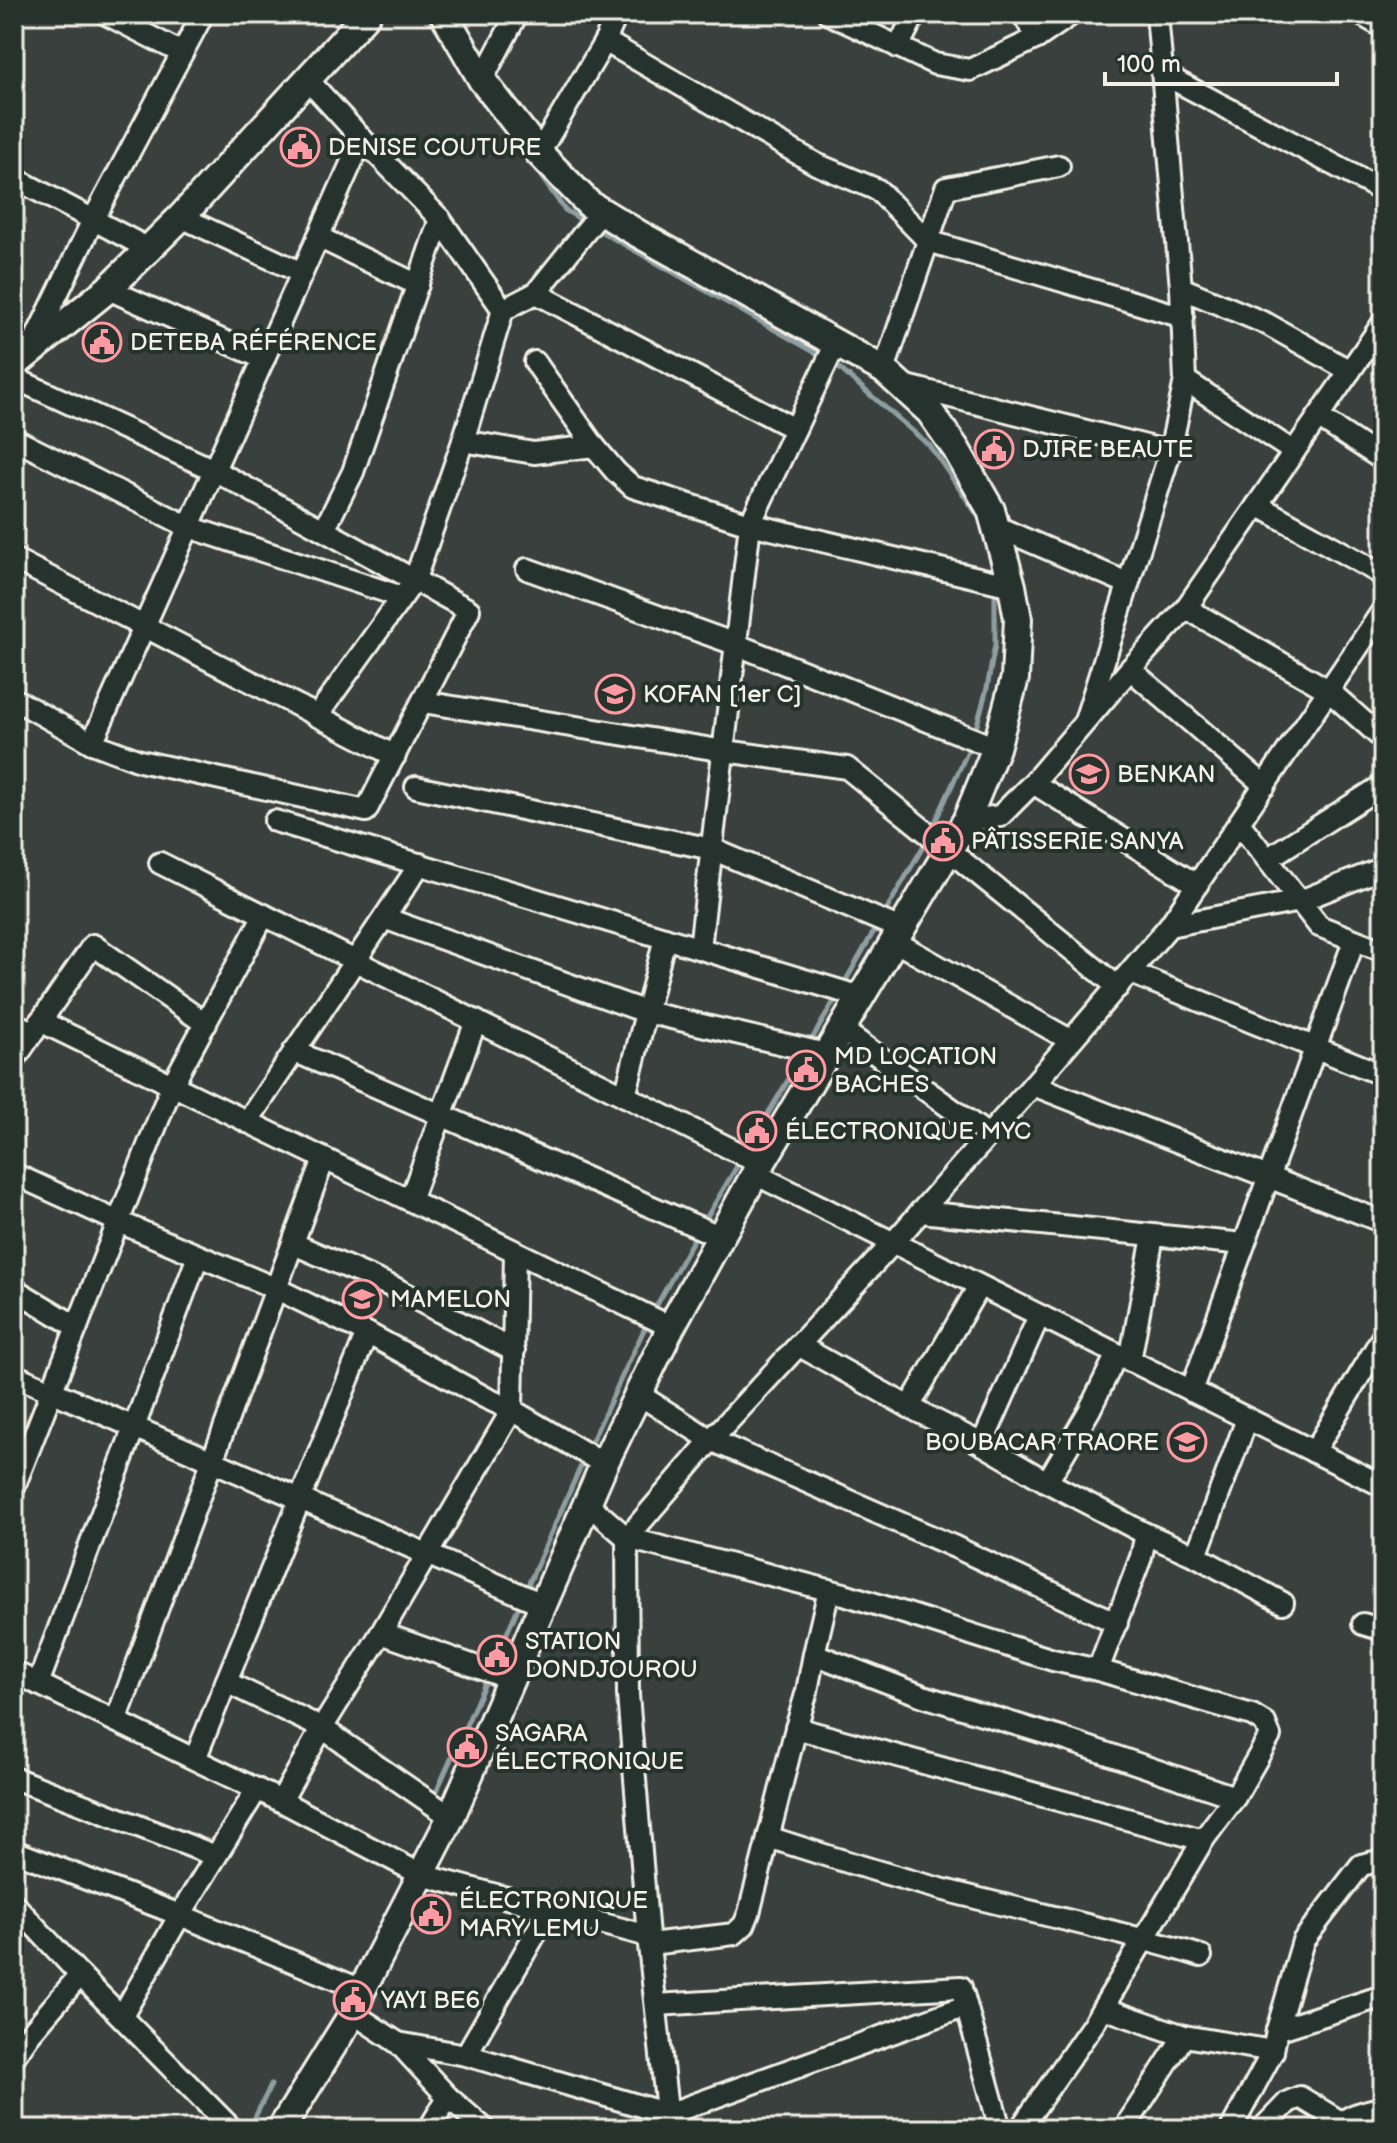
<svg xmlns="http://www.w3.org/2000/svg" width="1397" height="2143" viewBox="0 0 1397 2143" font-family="'Balsamiq Sans',sans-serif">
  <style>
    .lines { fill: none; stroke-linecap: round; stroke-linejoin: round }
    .stream { stroke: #8f9ea1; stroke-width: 5 }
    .minor-casing { stroke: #f4f1e8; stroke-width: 26 }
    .major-casing { stroke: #f4f1e8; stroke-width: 32 }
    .minor { stroke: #26332d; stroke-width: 20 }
    .major { stroke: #26332d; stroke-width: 26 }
    .labels { text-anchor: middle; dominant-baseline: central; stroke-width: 8; stroke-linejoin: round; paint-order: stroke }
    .poi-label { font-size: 24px; fill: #f4f1e8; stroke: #26332d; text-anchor: start }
  </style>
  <rect width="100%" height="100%" fill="#3a403e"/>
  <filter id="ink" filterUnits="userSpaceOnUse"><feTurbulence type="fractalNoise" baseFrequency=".0125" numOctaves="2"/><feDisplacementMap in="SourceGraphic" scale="16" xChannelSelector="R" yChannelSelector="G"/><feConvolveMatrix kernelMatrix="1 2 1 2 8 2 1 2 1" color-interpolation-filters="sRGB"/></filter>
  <g filter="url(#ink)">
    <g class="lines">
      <g class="stream">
        <path d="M 427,14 L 441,35"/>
        <path d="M 530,161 L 565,210 L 587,223"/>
        <path d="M 595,228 L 823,357"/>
        <path d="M 832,362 L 930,446 L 983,523"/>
        <path d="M 975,732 L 987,688 L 995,645 L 995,589"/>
        <path d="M 931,831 L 972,742"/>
        <path d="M 884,914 L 927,840"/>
        <path d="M 842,987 L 877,926"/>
        <path d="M 808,1046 L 837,996"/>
        <path d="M 747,1149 L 803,1055"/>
        <path d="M 702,1225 L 740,1161"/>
        <path d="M 653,1312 L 697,1233"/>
        <path d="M 588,1449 L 648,1321"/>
        <path d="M 525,1592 L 584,1459"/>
        <path d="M 493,1665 L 521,1601"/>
        <path d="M 434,1797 L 489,1674"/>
        <path d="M 249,2129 L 271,2085"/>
      </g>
      <defs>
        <g id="minor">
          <path d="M 106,14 L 182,53"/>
          <path d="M 829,14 L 935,64 L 970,70 L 1037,38 L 1072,14"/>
          <path d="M 1023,14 L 1037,38"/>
          <path d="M 1360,14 L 1383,27"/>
          <path d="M 605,41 L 816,164 L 878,190 L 928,241 L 1183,317"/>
          <path d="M 898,47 L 915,14"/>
          <path d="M 1163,74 L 1383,191"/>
          <path d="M 308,80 L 362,139 L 440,219 L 503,310 L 463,441 L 415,579 L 317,716"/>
          <path d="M 482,80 L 517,14"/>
          <path d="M 539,153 L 605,41 L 617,14"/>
          <path d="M 14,178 L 149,249"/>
          <path d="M 181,217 L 302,273"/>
          <path d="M 318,237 L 418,285"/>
          <path d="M 1181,288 L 1267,324 L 1350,371"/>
          <path d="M 108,289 L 264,359"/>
          <path d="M 536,293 L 795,429"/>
          <path d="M 503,310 L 536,293 L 601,212"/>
          <path d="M 31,348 L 93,220 L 203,14"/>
          <path d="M 535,362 L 594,446 L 616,472 L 633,487 L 750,524 L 1012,586"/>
          <path d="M 884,370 L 946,188 L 1059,166"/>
          <path d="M 14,378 L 214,470 L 469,610 L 366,811 L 140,761 L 92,743 L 14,699"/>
          <path d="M 1185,380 L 1294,452"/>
          <path d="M 903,385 L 1170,452"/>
          <path d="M 1318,417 L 1383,460"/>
          <path d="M 14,439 L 189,527 L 402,597"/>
          <path d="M 463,441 L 534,453 L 594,446"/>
          <path d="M 1257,505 L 1383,575"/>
          <path d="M 997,527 L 1127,583"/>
          <path d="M 324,530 L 353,472 L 440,219"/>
          <path d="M 14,559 L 395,756"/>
          <path d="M 527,569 L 735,644 L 996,748"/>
          <path d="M 1186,608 L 1328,690 L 1383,739"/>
          <path d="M 1130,669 L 1265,786"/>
          <path d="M 423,702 L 725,751 L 847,768 L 1118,987"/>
          <path d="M 1085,721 L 1170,452 L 1185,380 L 1181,288 L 1157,14"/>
          <path d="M 92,743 L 362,139"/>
          <path d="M 1033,783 L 1197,885"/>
          <path d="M 416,787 L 712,849 L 901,929"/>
          <path d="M 275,821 L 861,997"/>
          <path d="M 966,821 L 1000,816 L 1033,783 L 1130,669 L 1186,608 L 1383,323"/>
          <path d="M 1239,823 L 1319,926 L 1383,951"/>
          <path d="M 1267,859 L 1383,785"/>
          <path d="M 160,863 L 761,1164"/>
          <path d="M 384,918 L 646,1012 L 826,1054"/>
          <path d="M 1169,926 L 1300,901 L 1383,868"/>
          <path d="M 894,941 L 1070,1040"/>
          <path d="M 700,948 L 750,524 L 836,343"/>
          <path d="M 1131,973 L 1383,1075"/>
          <path d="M 40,1021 L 671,1327"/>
          <path d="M 14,1024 L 34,1032"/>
          <path d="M 841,1029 L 988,1135"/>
          <path d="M 294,1051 L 721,1237"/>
          <path d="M 14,1060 L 93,945 L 206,1024"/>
          <path d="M 1033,1085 L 1383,1222"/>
          <path d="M 625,1096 L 665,938"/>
          <path d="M 247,1122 L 420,864"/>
          <path d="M 14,1174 L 119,1222 L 277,1289 L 367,1333 L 486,1398 L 512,1410 L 604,1464"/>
          <path d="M 755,1174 L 1383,1486"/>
          <path d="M 410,1200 L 476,1021"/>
          <path d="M 920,1212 L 1244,1244"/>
          <path d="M 294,1244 L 395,1288 L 514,1351"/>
          <path d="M 14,1289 L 77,1327"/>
          <path d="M 798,1345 L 909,1407 L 982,1444 L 1047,1482 L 1146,1534 L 1196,1556 L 1283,1603"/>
          <path d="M 1130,1361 L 1153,1236"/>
          <path d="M 14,1375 L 542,1604"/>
          <path d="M 1191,1391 L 1354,941"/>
          <path d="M 638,1394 L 711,1440 L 955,1547 L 1117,1623"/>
          <path d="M 909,1407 L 979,1286"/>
          <path d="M 982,1444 L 1039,1316"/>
          <path d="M 1314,1452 L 1383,1336"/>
          <path d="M 1047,1482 L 1089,1411 L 1117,1354"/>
          <path d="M 14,1487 L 172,1085 L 264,915"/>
          <path d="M 587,1503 L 627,1538 L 844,1594 L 1053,1660 L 1098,1670 L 1252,1715 L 1265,1723 L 1270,1736 L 1235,1797 L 1203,1840 L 1094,2023 L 1020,2129"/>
          <path d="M 1196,1556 L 1247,1419"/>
          <path d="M 1363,1624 L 1383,1630"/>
          <path d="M 381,1633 L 511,1679"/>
          <path d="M 814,1654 L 829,1590"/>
          <path d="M 1098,1670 L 1141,1557 L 1146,1534"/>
          <path d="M 14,1672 L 281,1801 L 422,1875 L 648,1936"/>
          <path d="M 226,1682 L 322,1728 L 451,1817"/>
          <path d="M 38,1684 L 198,1256"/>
          <path d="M 116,1721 L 324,1159"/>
          <path d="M 796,1728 L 1203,1840"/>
          <path d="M 195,1759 L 367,1333"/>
          <path d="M 14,1778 L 216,1856"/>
          <path d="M 281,1801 L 322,1728 L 381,1633 L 512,1410 L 515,1252"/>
          <path d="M 768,1837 C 830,1857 893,1877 956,1893 C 1038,1914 1120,1931 1201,1956"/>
          <path d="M 14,1851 L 180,1915 L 362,1990"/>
          <path d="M 14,1904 L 80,1975 L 232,2129"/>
          <path d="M 650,1944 L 734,1934 L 744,1925 L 749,1913 L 796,1728 L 807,1691 L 814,1654 L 923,1696 L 1064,1739 L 1235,1797"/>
          <path d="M 963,1994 L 1000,2129"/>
          <path d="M 656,2005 L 961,1987"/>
          <path d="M 1103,2008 L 1184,2036 L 1273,2051"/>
          <path d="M 353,2013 L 398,2043 L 448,2097 L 485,2129"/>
          <path d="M 122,2016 L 180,1915 L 257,1789"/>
          <path d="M 1277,2030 L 1383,1996"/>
          <path d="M 398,2043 L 466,2055 L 668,2114 L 966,2006"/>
          <path d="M 466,2055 L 549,1910"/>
          <path d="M 14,2057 L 29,2035 L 80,1975"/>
          <path d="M 429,2129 L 448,2097"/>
          <path d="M 669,2129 L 648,1936 L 628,1695 L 627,1538 L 711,1440 L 893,1243 L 1033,1085 L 1169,926 L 1383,610"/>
          <path d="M 1124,2129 L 1184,2036"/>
          <path d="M 1231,2129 L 1273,2051 L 1277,2030 L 1303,1941 L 1361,1865 L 1383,1860"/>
          <path d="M 1262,2129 L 1288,2102 L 1300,2097 L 1341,2122"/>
          <path d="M 1337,2129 C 1345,2114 1367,2112 1383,2107"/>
        </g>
        <g id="major">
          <path d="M 14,365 L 108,289 L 181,217 L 367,14"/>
          <path d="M 281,2129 L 353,2013 L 362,1990 L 451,1817 L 604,1464 L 671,1327 L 755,1174 L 966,821 L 996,748 L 1015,678 L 1018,619 L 1012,586 L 991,510 L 956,449 L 930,412 L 884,370 L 637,233 L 589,204 L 539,153 L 482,80 L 444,14"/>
        </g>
      </defs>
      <use href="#minor" class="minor-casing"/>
      <use href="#major" class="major-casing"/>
      <use href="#minor" class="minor"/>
      <use href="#major" class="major"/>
    </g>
  </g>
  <defs>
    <symbol id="civic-ring" viewBox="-11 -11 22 22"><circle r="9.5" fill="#26332d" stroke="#ff9aa2" stroke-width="1.5"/><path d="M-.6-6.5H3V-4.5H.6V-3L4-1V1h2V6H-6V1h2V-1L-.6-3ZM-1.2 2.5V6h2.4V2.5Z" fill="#ff9aa2"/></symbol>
    <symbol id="school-ring" viewBox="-11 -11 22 22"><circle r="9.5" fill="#26332d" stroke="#ff9aa2" stroke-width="1.5"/><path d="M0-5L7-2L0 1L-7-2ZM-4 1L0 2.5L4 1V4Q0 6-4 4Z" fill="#ff9aa2"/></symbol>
  </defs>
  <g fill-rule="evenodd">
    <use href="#civic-ring" x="278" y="125" width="44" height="44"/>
    <use href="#civic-ring" x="80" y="320" width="44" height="44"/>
    <use href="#civic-ring" x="972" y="427" width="44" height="44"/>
    <use href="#school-ring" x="593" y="672" width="44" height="44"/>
    <use href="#school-ring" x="1067" y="752" width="44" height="44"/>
    <use href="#civic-ring" x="921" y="819" width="44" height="44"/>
    <use href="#civic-ring" x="784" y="1048" width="44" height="44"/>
    <use href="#civic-ring" x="735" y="1109" width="44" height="44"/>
    <use href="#school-ring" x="340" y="1277" width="44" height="44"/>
    <use href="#school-ring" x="1165" y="1420" width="44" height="44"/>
    <use href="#civic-ring" x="475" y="1633" width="44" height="44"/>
    <use href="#civic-ring" x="445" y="1725" width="44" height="44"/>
    <use href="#civic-ring" x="409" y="1892" width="44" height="44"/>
    <use href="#civic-ring" x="331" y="1978" width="44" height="44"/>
  </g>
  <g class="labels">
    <g class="poi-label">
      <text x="328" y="147">DENISE COUTURE</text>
      <text x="130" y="342">DETEBA RÉFÉRENCE</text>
      <text x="1022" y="449">DJIRE BEAUTE</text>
      <text x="643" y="694">KOFAN [1er C]</text>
      <text x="1117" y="774">BENKAN</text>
      <text x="971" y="841">PÂTISSERIE SANYA</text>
      <text x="834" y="1056">MD LOCATION<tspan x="834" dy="28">BACHES</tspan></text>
      <text x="785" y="1131">ÉLECTRONIQUE MYC</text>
      <text x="390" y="1299">MAMELON</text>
      <text x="1159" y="1442" text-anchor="end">BOUBACAR TRAORE</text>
      <text x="525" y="1641">STATION<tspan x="525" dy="28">DONDJOUROU</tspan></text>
      <text x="495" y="1733">SAGARA<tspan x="495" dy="28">ÉLECTRONIQUE</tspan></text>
      <text x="459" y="1900">ÉLECTRONIQUE<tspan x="459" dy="28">MARY LEMU</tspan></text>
      <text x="381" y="2000">YAYI BE6</text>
    </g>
  </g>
  <rect width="1397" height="2143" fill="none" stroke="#26332d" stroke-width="48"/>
  <rect x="24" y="24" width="1349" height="2095" fill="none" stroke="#f4f1e8" stroke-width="3" filter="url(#ink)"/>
  <path d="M1105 72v12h232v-12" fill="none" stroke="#f4f1e8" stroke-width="4"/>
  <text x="1117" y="72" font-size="24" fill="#f4f1e8" stroke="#26332d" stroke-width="6" paint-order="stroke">100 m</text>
</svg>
